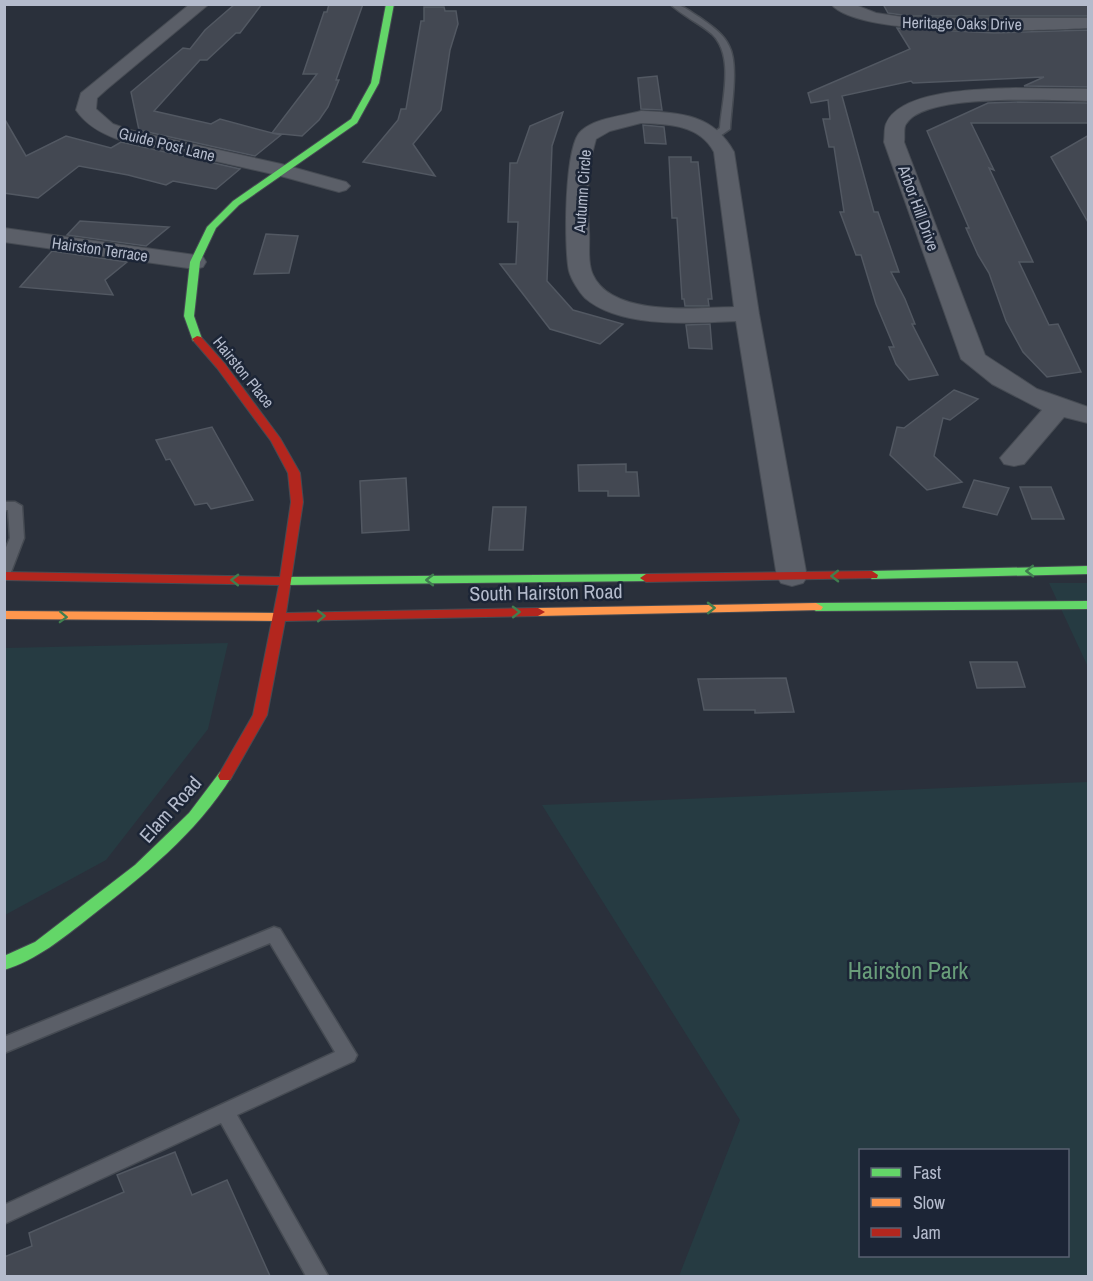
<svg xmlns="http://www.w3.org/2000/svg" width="1093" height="1281" viewBox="0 0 1093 1281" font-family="'Archivo Narrow',sans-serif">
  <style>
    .green { fill: #263b42; fill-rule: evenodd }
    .building { fill: #434852; stroke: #525862; stroke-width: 1.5 }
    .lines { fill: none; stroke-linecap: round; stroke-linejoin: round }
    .lane-casing { stroke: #464b53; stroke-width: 3 }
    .street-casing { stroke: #464b53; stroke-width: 2 }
    .fast-casing { stroke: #464b53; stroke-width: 2 }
    .slow-casing { stroke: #464b53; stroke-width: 2 }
    .jam-casing { stroke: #464b53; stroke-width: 2 }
    .lane { fill: #5b5f68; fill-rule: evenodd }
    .street { fill: #5b5f68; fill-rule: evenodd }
    .fast { fill: #63d668; fill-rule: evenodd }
    .slow { fill: #ff974d; fill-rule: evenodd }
    .jam { fill: #b3261e; fill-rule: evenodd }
    .oneway { stroke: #407e4f }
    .labels { text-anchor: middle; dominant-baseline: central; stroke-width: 5; stroke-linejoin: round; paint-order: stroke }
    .far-street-label { font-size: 16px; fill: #b4bbcc; stroke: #1c2536 }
    .street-label { font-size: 20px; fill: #b4bbcc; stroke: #1c2536 }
    .near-park-label { font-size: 24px; fill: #699e7a; stroke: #1c2536 }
  </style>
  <rect width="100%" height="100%" fill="#2a303b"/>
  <g class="green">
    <path d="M 1049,583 L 1088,583 L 1088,668 L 1088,667 Z"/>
    <path d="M 228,643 L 208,729 L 106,860 L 5,915 L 5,648 Z"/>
    <path d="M 1088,782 L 1088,1276 L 679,1276 L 740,1120 L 542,805 ZM 860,1150 L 1068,1150 L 1068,1256 L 860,1256 Z"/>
  </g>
  <g class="building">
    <path d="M 235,4 L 262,4 L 240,33 L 236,33 L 207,60 L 200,60 L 154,111 L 211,124 L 220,119 L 272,133 L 317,74 L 303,74 L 324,12 L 327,12 L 329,4 L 363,4 L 336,80 L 339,80 L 328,107 L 319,120 L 302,136 L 272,133 L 281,135 L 255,156 L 139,130 L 131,92 L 183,48 L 190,49 L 205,30 Z"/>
    <path d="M 883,4 L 1089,4 L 1089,16 L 909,16 L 888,13 Z"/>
    <path d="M 424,7 L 444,7 L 445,11 L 456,11 L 458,24 L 450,50 L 441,110 L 413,144 L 435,176 L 363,162 L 398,120 L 401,109 L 406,109 L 421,21 L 424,21 Z"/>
    <path d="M 897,28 L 994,33 L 1089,30 L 1089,87 L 1024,86 L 1044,77 L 913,83 L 911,81 L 842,96 L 874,212 L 878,212 L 899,272 L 891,272 L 905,299 L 915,324 L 912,324 L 938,375 L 909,380 L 896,364 L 889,347 L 894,347 L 876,304 L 861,255 L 856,255 L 840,212 L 844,212 L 834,147 L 829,147 L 823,119 L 830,119 L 828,100 L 811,103 L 808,93 L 910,49 Z"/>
    <path d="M 657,76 L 662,110 L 641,109 L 638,78 Z"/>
    <path d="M 1020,102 L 1089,103 L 1089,123 L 971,123 L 994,170 L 989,168 L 1033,262 L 1019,262 L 1049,325 L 1058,324 L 1081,372 L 1047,377 L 1023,352 L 1006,321 L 989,273 L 978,255 L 966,228 L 969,228 L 927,131 L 988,103 Z"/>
    <path d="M 563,112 L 552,146 L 547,281 L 573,310 L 623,324 L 600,344 L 550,329 L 500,264 L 516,264 L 518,222 L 508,222 L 510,163 L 517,163 L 530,126 Z"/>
    <path d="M 4,118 L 26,156 L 66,136 L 111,148 L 121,142 L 240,169 L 216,189 L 173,181 L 166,185 L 128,175 L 79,166 L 38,198 L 4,193 Z"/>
    <path d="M 643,125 L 664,127 L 666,144 L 645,143 Z"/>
    <path d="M 1089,135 L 1089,224 L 1051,157 Z"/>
    <path d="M 669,157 L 691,157 L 691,162 L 698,162 L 712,299 L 708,299 L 709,306 L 685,306 L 684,299 L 682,299 L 677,218 L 672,218 Z"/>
    <path d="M 80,221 L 169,227 L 146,246 L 67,235 Z"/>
    <path d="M 266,234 L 298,236 L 289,273 L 254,274 Z"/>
    <path d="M 52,251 L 127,262 L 105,280 L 113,295 L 20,287 Z"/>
    <path d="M 710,324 L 712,349 L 689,348 L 686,325 Z"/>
    <path d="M 954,390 L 978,399 L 950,420 L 943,418 L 934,456 L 962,482 L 927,490 L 890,455 L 897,427 L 904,428 Z"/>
    <path d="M 212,427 L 253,500 L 211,509 L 207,503 L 195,505 L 170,459 L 166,460 L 156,440 Z"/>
    <path d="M 626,464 L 626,472 L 637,472 L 639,496 L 608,496 L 608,491 L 579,491 L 578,465 Z"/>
    <path d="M 406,478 L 409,530 L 362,533 L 360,481 Z"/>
    <path d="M 974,480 L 1009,488 L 997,515 L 963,507 Z"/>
    <path d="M 1020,487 L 1051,487 L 1064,519 L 1032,519 Z"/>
    <path d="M 493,507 L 526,507 L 523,550 L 489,550 Z"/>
    <path d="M 970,662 L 1017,662 L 1025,687 L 977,688 Z"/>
    <path d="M 786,678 L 794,712 L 755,713 L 755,710 L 704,710 L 698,679 Z"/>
    <path d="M 175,1152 L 192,1195 L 227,1180 L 270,1276 L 4,1276 L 4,1257 L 32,1246 L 29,1233 L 124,1192 L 117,1175 Z"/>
  </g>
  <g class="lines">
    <defs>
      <g id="lane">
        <path d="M 670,4 C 682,4 689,11 699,17 C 710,25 723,33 729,46 C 739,65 731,107 730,129 L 717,138 L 709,136 L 720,128 C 722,100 735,56 712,34 C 699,23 683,16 670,4 Z"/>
        <path d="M 4,502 L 15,502 L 22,506 L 24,538 L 11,572 L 4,576 L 4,552 L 10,538 L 8,510 L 4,510 Z"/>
        <path d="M 274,927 L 280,929 L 357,1055 L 354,1061 L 237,1115 L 328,1276 L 306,1276 L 221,1123 L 4,1224 L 4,1205 L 335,1052 L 270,943 L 4,1053 L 4,1037 Z"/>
      </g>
      <g id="street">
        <path d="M 190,4 L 209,4 L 107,89 L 97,98 L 96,109 L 113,124 L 130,130 L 281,164 L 346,182 L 350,186 L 346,190 L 339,192 L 277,175 L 117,139 C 101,133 86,125 76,110 L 81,93 Z"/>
        <path d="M 831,4 L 853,4 L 876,13 L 909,18 L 1088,18 L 1088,28 C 1041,30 860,39 831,4 Z"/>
        <path d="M 1016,88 L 1088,89 L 1088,101 C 1053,101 925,92 906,124 C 903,128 905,136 904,142 L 985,355 L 1037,389 L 1088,407 L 1088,423 L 1064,417 L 1024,464 L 1014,466 L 1004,464 L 1000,458 L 1042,410 L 992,384 L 961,359 L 884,142 C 885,136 884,129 886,124 C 900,89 984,89 1016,88 Z"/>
        <path d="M 641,111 C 681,113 713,114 734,152 L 759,314 L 807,577 L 803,583 L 792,586 L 781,583 L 777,577 L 736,321 C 692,323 621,329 585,298 C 579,292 571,279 569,271 C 564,249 564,145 581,131 C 596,118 622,116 641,111 ZM 641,123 C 669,124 700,125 714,152 L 734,307 C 697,308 612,317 593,275 C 587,262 590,244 589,230 C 587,199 587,169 596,139 L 610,131 Z"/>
        <path d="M 4,228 L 195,255 L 203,257 L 206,262 L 203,267 L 195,269 L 4,242 Z"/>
      </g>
      <g id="fast">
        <path d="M 386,4 L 394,4 L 379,83 L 357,123 L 239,205 L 216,228 L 200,262 L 194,316 L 202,339 L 201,341 L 193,341 L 184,316 L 190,262 L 207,227 L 233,201 L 351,119 L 371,83 Z"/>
        <path d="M 1088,566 L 1088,574 L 872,579 L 866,575 L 872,571 Z"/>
        <path d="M 646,574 L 652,578 L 651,581 L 284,585 L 278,581 L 284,577 Z"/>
        <path d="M 1088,601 L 1088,609 L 816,611 L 809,607 L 816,603 Z"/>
        <path d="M 225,771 L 230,772 L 232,776 C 196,834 143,876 90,917 C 63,938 37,960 4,970 L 4,956 L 35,942 L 135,865 L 189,813 L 220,772 Z"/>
      </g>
      <g id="slow">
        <path d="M 816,603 L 823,607 L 821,610 L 538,616 L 531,612 L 538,608 Z"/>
        <path d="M 4,611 L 280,613 L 287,617 L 280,621 L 4,619 Z"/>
      </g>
      <g id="jam">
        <path d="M 197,336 L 201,337 L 225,364 L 280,438 L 300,473 L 303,502 L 286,613 L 538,608 L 545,612 L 538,616 L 285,621 L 267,715 L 230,780 L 220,780 L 218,776 L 253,715 L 279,585 L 4,580 L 4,572 L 280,577 L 291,502 L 288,473 L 271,441 L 217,368 L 192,339 Z"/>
        <path d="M 872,571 L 878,575 L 877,578 L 646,582 L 640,578 L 646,574 Z"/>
      </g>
    </defs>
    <use href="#lane" class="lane-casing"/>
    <use href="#street" class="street-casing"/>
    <use href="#fast" class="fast-casing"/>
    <use href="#slow" class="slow-casing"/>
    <use href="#jam" class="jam-casing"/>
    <use href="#lane" class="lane"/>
    <use href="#street" class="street"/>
    <use href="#fast" class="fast"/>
    <use href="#slow" class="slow"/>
    <use href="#jam" class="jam"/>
  </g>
  <defs><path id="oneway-chevron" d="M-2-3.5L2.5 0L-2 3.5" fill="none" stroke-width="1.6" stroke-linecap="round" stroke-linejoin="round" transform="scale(1.5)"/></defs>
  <g class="oneway">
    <use href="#oneway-chevron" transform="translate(1030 571) rotate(179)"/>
    <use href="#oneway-chevron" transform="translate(835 576) rotate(179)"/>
    <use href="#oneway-chevron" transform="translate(235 580) rotate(-179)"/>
    <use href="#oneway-chevron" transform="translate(430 580) rotate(180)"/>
    <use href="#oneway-chevron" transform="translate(711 608) rotate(-1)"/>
    <use href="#oneway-chevron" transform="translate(516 612) rotate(-1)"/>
    <use href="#oneway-chevron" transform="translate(321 616) rotate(-1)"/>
    <use href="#oneway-chevron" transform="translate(63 617) rotate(2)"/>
  </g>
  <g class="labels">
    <g class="far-street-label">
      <text transform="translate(962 23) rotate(1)">Heritage Oaks Drive</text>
      <text transform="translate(167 144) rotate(14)">Guide Post Lane</text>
      <text transform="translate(582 191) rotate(-86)">Autumn Circle</text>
      <text transform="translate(919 208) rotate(70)">Arbor Hill Drive</text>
      <text transform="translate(100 249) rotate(8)">Hairston Terrace</text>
      <text transform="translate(244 372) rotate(51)">Hairston Place</text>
    </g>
    <g class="street-label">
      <text transform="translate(546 592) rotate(-1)">South Hairston Road</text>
      <text transform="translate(170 809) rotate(-48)">Elam Road</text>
    </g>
    <g class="near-park-label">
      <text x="908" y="970">Hairston Park</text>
    </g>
  </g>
  <rect width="1093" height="1281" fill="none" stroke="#b4bbcc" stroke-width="12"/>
  <rect x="859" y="1149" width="210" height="108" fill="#1c2536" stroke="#596172" stroke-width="1.5"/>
  <rect x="871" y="1168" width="30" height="9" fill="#63d668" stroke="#596172" stroke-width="1.5"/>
  <text x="913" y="1179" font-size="18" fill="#b4bbcc">Fast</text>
  <rect x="871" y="1198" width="30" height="9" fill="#ff974d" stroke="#596172" stroke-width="1.5"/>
  <text x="913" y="1209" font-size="18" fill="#b4bbcc">Slow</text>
  <rect x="871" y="1228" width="30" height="9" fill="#b3261e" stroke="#596172" stroke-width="1.5"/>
  <text x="913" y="1239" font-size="18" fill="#b4bbcc">Jam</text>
</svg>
